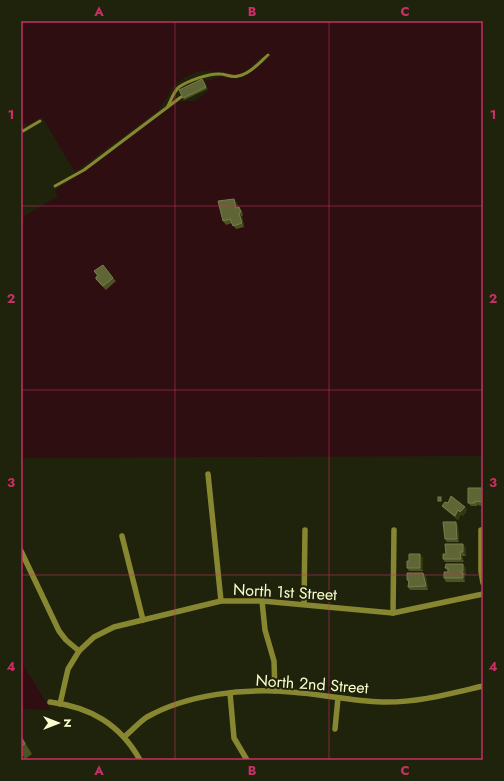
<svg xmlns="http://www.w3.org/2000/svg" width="504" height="781" viewBox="0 0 504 781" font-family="Jost,sans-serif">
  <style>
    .green { fill: #2e0e10 }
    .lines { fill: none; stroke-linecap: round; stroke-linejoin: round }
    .service { stroke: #888731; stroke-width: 3 }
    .minor { stroke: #888731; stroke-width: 5.5 }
    .wall { fill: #4c5322 }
    .shaded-wall { fill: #333811 }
    .building { fill: #5f6534; stroke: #777e4c }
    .grid { fill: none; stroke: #c82f66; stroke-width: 1; stroke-opacity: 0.55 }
    .labels { text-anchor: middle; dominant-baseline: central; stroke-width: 4; stroke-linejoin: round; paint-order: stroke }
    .street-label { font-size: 16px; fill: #fbffce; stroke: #20230b }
    .neatline { fill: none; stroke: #c82f66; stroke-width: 1.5 }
    .grid-label { font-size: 13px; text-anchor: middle; font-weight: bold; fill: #c82f66 }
  </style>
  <rect width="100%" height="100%" fill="#20230b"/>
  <g class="green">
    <path d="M 21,21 L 483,21 L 483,456 L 21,458 L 21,218 L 58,196 L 55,190 L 92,166 L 179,101 L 194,101 L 209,91 L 205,80 L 211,80 L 215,78 L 222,76 L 236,79 L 244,77 L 266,60 L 263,56 C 253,63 244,77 231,75 C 222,74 223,70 212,72 C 202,67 179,79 172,88 C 170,91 169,96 166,99 C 163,104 161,104 159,110 L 75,172 L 42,117 L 28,125 L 21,121 Z"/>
    <path d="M 21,661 L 51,710 L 21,709 Z"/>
  </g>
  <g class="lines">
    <g class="service">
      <path d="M 168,106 C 171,100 174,91 179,87 C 188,81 209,73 220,74 C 226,74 231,78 238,76 C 250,74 259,63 268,55"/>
      <path d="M 21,129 L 23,131 L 40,121"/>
      <path d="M 55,186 L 84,170 L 181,97"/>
    </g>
    <g class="minor">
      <path d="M 208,474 L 221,601"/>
      <path d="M 481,530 L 481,571 L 483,583"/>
      <path d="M 122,536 L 143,620"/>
      <path d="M 21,551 L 59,631 L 66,640 L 79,651"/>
      <path d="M 262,601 L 265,630 L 274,661 L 275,691"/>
      <path d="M 304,604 L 305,530"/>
      <path d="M 393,613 L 394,530"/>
      <path d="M 230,693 L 234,738 L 247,760"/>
      <path d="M 50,702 C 90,707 120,724 140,760"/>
      <path d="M 60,704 L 68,669 L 79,651 L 94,637 L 114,627 L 221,601 L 262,601 L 393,613 L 483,594"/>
      <path d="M 335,729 L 338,698"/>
      <path d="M 124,737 C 132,731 139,722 147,717 C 188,694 245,688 291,692 C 321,694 351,701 382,702 C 416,703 449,694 483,686"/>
    </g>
  </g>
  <g class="wall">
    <path d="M 203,80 L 207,89 L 184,100 L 183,98 Z"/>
    <path d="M 237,203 L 238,208 L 242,211 L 243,216 L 242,216 L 244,227 L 236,229 L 232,223 L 226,225 L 223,221 Z"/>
    <path d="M 94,271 L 113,278 L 116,281 L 106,290 L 99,283 L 96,279 L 98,276 Z"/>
    <path d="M 483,488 L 483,506 L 477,505 L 477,506 L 471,506 L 468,503 Z"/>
    <path d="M 442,506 L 467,510 L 463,516 L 461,514 L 458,520 L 445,509 Z"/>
    <path d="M 456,522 L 458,526 L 459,542 L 447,542 L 445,539 Z"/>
    <path d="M 466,548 L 466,556 L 462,556 L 464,562 L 445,562 L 443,559 L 446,554 Z"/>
    <path d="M 423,558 L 423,571 L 409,571 L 407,568 Z"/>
    <path d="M 445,568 L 466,568 L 466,575 L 464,575 L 465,577 L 465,582 L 446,582 L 444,578 L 448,572 L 448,571 Z"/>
    <path d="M 426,576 L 428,590 L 410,590 L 408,587 L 409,582 L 407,580 Z"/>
    <path d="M 21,735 L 32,754 L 25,759 L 21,753 Z"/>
  </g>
  <g class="shaded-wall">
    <path d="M 234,199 L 237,203 L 239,212 L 236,208 Z"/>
    <path d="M 239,207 L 242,211 L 243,216 L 241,212 Z"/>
    <path d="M 239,213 L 242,216 L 244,227 L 242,223 Z"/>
    <path d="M 465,507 L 467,510 L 463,516 L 460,512 Z"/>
    <path d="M 458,510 L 461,514 L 458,520 L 455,516 Z"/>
    <path d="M 456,522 L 458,526 L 459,542 L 457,539 Z"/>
    <path d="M 463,544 L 466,548 L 466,556 L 463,552 Z"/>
    <path d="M 460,552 L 462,556 L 464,562 L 461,559 Z"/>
    <path d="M 420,554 L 423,558 L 423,571 L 420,568 Z"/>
    <path d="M 463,564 L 466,568 L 466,575 L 463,571 Z"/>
    <path d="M 461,571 L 465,577 L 465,582 L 463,578 Z"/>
    <path d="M 423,573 L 426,576 L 428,590 L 426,586 Z"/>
    <path d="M 21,735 L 32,754 L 25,744 L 21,737 Z"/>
  </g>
  <g class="building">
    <path d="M 202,79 L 206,87 L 183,98 L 179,90 Z"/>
    <path d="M 234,199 L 236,208 L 239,207 L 241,212 L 239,213 L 242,223 L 233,226 L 230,219 L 223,221 L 218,201 Z"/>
    <path d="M 103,265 L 113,278 L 103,286 L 96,279 L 96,277 L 98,276 L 94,271 Z"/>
    <path d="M 468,488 L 483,488 L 483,502 L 475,501 L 475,503 L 468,503 Z"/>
    <path d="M 451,496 L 465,507 L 460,512 L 458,510 L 455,516 L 442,506 L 445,502 L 448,503 Z"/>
    <rect x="438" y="497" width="3" height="4"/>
    <path d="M 443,522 L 456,522 L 457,539 L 445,539 Z"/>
    <path d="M 445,544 L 463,544 L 463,552 L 460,552 L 461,559 L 443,559 L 443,554 L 446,554 Z"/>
    <path d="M 409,554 L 420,554 L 420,568 L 407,568 L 407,561 L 409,561 Z"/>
    <path d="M 446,564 L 463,564 L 463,571 L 461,571 L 461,573 L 463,573 L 463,578 L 444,578 L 444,572 L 448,572 L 448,568 L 445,568 Z"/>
    <path d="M 407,573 L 423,573 L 426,586 L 408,587 L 409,580 L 407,580 Z"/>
    <path d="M 21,737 L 25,744 L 21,746 Z"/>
  </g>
  <path class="grid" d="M 175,21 L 175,760M 329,21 L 329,760M 21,206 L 483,206M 21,390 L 483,390M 21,575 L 483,575"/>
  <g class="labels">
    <g class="street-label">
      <text transform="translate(285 592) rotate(3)">North 1st Street</text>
      <text transform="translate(312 684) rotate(4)">North 2nd Street</text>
    </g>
  </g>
  <rect width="504" height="781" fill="none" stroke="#20230b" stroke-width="44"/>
  <g transform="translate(58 723) rotate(90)" stroke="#20230b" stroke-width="3" paint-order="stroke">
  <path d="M0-3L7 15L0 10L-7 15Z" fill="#fbffce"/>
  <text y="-6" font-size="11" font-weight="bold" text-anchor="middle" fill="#fbffce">N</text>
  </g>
  <rect x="22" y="22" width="460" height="737" class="neatline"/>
  <g class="grid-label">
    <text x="99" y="16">A</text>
    <text x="252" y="16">B</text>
    <text x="405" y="16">C</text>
    <text x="11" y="119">1</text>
    <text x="493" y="119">1</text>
    <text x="11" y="303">2</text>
    <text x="493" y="303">2</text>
    <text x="11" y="487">3</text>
    <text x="493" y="487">3</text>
    <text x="11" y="671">4</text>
    <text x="493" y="671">4</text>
    <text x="99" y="775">A</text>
    <text x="252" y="775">B</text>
    <text x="405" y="775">C</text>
  </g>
</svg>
